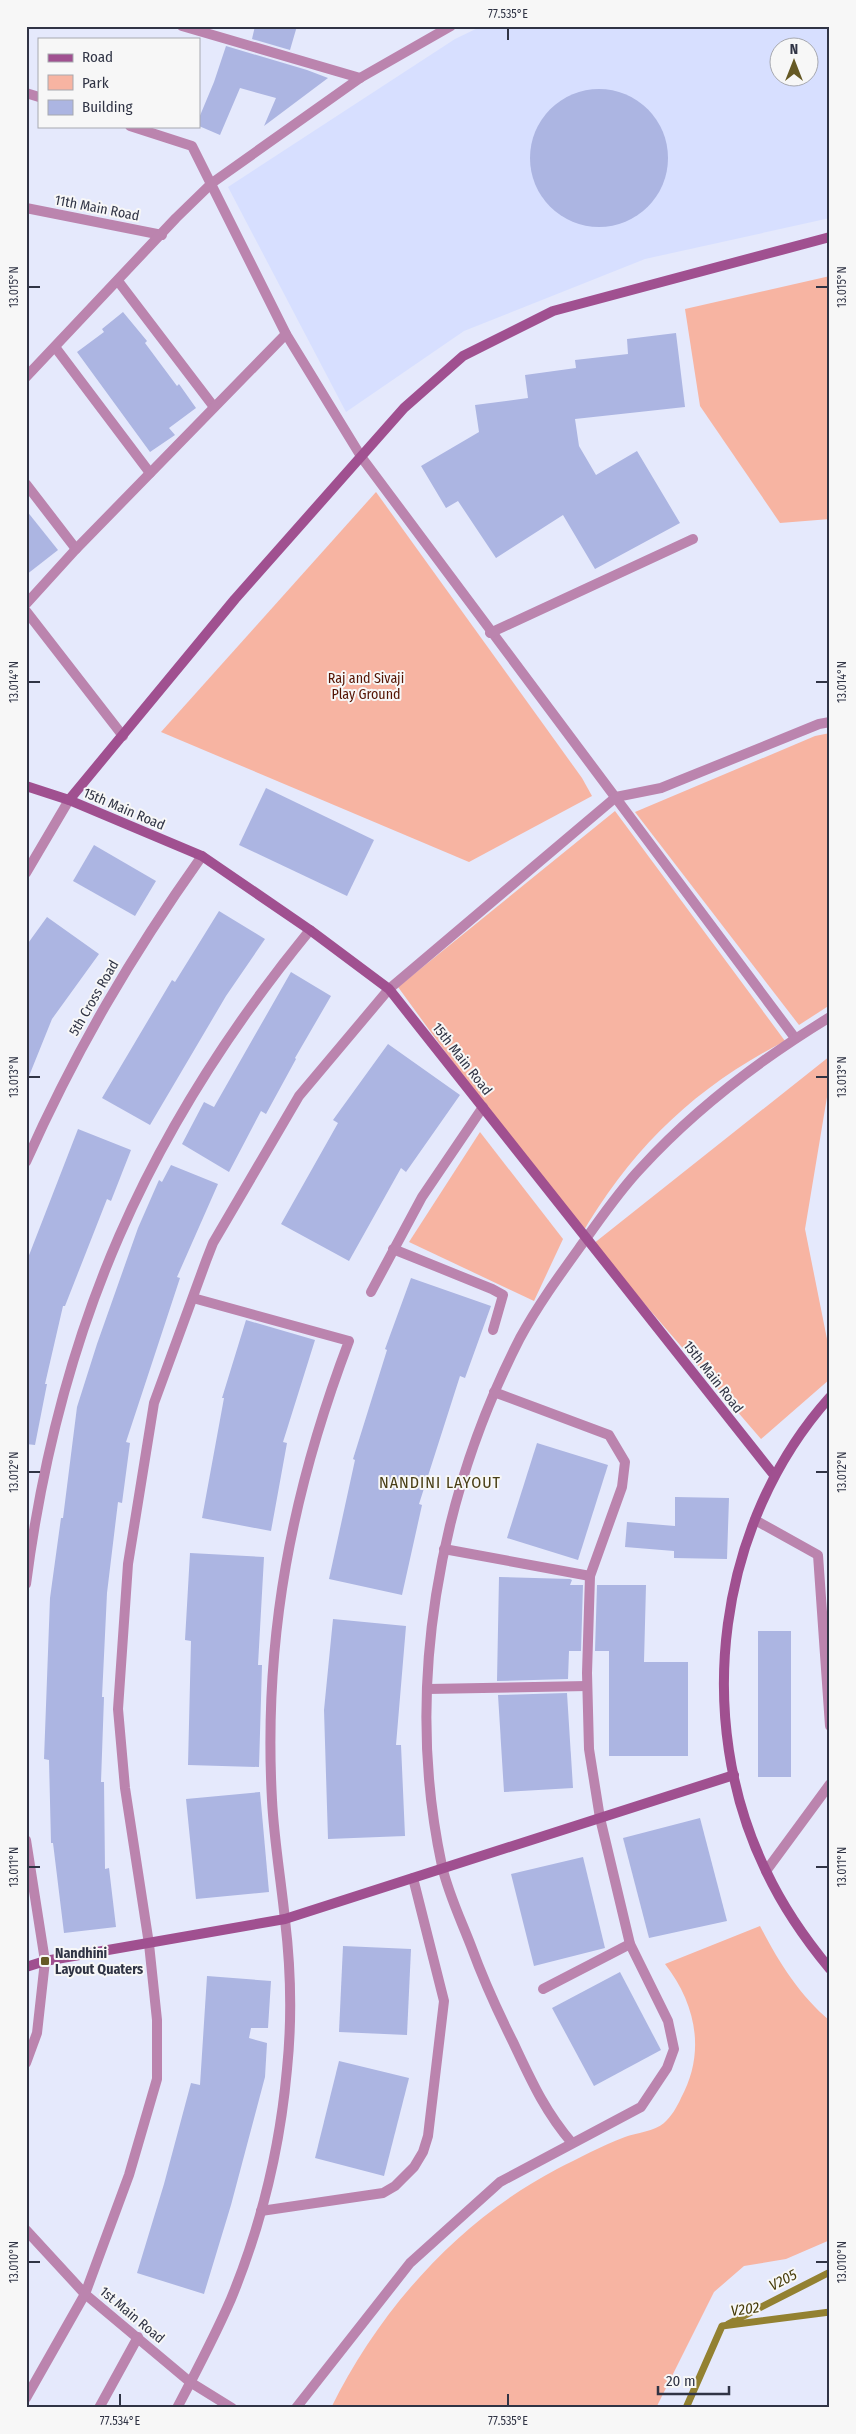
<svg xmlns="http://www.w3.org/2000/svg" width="856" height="2434" viewBox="0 0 856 2434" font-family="'Fira Sans Condensed',sans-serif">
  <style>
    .built { fill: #d7dfff; fill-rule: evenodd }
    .green { fill: #f7b4a2 }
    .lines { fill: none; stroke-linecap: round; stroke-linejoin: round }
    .stream { stroke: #938131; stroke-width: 7 }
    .building { fill: #acb5e2 }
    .lane { stroke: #bb84ae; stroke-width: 10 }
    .street { stroke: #bb84ae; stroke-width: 10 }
    .secondary { stroke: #a05090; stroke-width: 10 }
    .ticks { fill: none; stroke: #303445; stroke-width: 2 }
    .poi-dot { fill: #655925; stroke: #f7f7f7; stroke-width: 2 }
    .labels { text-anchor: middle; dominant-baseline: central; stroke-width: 4; stroke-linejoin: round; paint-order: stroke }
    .street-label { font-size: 14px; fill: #303445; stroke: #f7f7f7 }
    .park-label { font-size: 14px; fill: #541302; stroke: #f7f7f7 }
    .poi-label { font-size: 14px; font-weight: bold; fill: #303445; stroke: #f7f7f7; text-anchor: start }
    .water-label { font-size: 15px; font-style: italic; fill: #463b09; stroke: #f7f7f7 }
    .quarter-label { font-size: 16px; letter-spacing: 1px; fill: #483e15; stroke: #f7f7f7 }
    .neatline { fill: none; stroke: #303445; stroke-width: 2 }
    .ticks-label { font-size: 12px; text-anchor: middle; fill: #303445 }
  </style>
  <rect width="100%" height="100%" fill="#e5e9fc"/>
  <path class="built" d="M 482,26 L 830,26 L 830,218 L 645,259 L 464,331 L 346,412 L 228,187 L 455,39 ZM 778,48 L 808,48 L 808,78 L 778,78 Z"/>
  <g class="green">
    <path d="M 830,276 L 830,519 L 780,523 L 700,406 L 685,309 Z"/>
    <path d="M 376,492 L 582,778 L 592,796 L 469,862 L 161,732 Z"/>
    <path d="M 830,733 L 830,1005 L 799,1025 L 635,812 L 815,736 Z"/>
    <path d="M 615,811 L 785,1041 C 694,1088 632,1148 580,1237 L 398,987 Z"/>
    <path d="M 830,1056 L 830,1079 L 805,1229 L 830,1354 L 830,1379 L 761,1439 L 593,1244 Z"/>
    <path d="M 480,1132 L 563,1239 L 534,1301 L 409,1242 Z"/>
    <path d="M 760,1926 C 778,1961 799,1995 830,2021 L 830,2240 L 786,2259 L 744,2266 L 714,2292 L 656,2408 L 331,2408 C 380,2309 458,2221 557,2169 C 579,2158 601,2146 625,2137 C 636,2133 655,2131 664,2123 C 671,2117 677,2107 681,2098 C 706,2052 696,2004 665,1964 Z"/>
  </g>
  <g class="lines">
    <g class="stream">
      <path d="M 728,2324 L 830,2272"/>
      <path d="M 686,2408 L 722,2326 L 830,2312"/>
    </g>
  </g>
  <g class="building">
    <path d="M 255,26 L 297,26 L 290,50 L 252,39 Z"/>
    <path d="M 226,46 L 307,70 L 328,78 L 264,126 L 276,98 L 240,88 L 220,135 L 199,126 L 199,118 L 214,82 Z"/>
    <circle cx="599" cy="158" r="69"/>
    <path d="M 123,312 L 147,341 L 145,343 L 177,386 L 179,384 L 196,408 L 169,428 L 175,435 L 150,452 L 77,352 L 104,332 L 102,329 Z"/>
    <path d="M 676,333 L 685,407 L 575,419 L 579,446 L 596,475 L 637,451 L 680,523 L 595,569 L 563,515 L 496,558 L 458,501 L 446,508 L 421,466 L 479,432 L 475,405 L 528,398 L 525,375 L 576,368 L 575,360 L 628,354 L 627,339 Z"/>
    <path d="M 26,510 L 58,550 L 26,575 Z"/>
    <path d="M 266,788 L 374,840 L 347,896 L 239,845 Z"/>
    <path d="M 94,845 L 156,881 L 135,916 L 73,881 Z"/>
    <path d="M 219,911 L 265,939 L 226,996 L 150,1125 L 102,1098 L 172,980 L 175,982 Z"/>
    <path d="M 47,917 L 99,954 L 52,1019 L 27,1081 L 26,946 Z"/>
    <path d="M 291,972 L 331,996 L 295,1058 L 296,1059 L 266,1114 L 261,1111 L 229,1172 L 182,1144 L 204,1102 L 214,1107 Z"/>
    <path d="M 388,1044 L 460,1095 L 406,1172 L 401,1168 L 349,1261 L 281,1224 L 338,1123 L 333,1120 Z"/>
    <path d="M 78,1129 L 131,1150 L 111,1201 L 107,1199 L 65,1306 L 63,1306 L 45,1384 L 47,1384 L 35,1445 L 26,1444 L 26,1263 Z"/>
    <path d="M 171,1165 L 218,1184 L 177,1277 L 180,1278 L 126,1442 L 130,1443 L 122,1503 L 118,1502 L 107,1593 L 102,1697 L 104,1697 L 101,1782 L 104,1782 L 105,1869 L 109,1868 L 116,1927 L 64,1933 L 53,1843 L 51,1843 L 49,1760 L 44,1759 L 50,1598 L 61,1518 L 63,1518 L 77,1407 L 97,1344 L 138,1228 L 159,1180 L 162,1182 Z"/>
    <path d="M 411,1278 L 491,1306 L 465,1378 L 460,1376 L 419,1504 L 422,1505 L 402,1595 L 329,1579 L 355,1460 L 353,1459 L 387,1350 L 385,1349 Z"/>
    <path d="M 246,1320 L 315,1340 L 283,1442 L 287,1443 L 271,1531 L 202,1518 L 224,1398 L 222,1398 Z"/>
    <path d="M 537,1443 L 608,1465 L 578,1560 L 507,1538 Z"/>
    <path d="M 675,1497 L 729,1498 L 727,1559 L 674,1558 L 674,1551 L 625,1547 L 627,1522 L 675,1526 Z"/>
    <path d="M 190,1553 L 264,1557 L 258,1665 L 262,1665 L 259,1767 L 188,1765 L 191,1641 L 185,1640 Z"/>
    <path d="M 499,1577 L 570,1579 L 572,1580 L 570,1585 L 583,1585 L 581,1651 L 569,1651 L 568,1679 L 497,1681 Z"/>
    <path d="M 597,1585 L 646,1585 L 644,1662 L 688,1662 L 688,1756 L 609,1756 L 609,1651 L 595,1651 Z"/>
    <path d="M 333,1619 L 406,1626 L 396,1745 L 401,1745 L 405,1836 L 328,1839 L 324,1710 Z"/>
    <rect x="758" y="1631" width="33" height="146"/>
    <path d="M 567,1693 L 573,1788 L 504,1792 L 498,1695 Z"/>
    <path d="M 260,1792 L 269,1892 L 196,1899 L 186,1799 Z"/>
    <path d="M 700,1818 L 727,1921 L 649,1938 L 623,1838 Z"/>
    <path d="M 583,1857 L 605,1948 L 534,1966 L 511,1874 Z"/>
    <path d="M 343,1946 L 411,1949 L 407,2035 L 339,2032 Z"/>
    <path d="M 620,1972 L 661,2050 L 594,2086 L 552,2008 Z"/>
    <path d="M 207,1976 L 271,1981 L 268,2028 L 251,2028 L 249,2038 L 267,2043 L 265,2077 L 231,2205 L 204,2294 L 137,2273 L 164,2184 L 191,2083 L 200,2085 Z"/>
    <path d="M 339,2061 L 409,2078 L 384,2176 L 315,2158 Z"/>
  </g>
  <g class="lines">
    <g class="lane">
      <path d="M 393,1249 L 492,1289 L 503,1295 L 493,1330"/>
      <path d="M 755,1520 L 818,1555 L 830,1726"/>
      <path d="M 444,1549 L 590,1576"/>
      <path d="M 428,1689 L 587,1686"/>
      <path d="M 766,1871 L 830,1784"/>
      <path d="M 543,1989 L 630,1944"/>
    </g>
    <g class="street">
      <path d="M 182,26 L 360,78"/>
      <path d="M 26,93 L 39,97"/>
      <path d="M 130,126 L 192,146 L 286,334 L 362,458 L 795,1038"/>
      <path d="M 26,208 L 162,235"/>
      <path d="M 118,281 L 214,407"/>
      <path d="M 55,347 L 150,473"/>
      <path d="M 26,377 L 176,218 L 212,183 L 360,78 L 451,26"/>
      <path d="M 26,484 L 76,549"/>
      <path d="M 26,604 L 76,549 L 286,334"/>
      <path d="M 26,611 L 123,736"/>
      <path d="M 490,633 L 693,539"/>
      <path d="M 26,873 L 69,800"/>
      <path d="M 26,1162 C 76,1050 131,956 202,856"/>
      <path d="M 371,1292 L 422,1197 L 483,1107"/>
      <path d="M 26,1584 C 59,1329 147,1129 310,930"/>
      <path d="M 26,1840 L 45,1961 L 37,2033 L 26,2063"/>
      <path d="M 572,2143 C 544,2110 531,2080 513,2042 C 497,2010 483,1979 471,1946 C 461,1920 448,1893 442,1866 C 404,1689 438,1498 520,1338 C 539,1303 562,1272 585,1240 C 603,1215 620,1190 641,1168 C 696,1108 761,1059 830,1017"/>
      <path d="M 261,2211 L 383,2193 L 395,2186 L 414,2167 L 423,2152 L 428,2136 L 444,2001 L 413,1878"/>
      <path d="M 26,2230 L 85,2294 L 190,2382 L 232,2408"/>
      <path d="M 26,2398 L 85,2294 L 129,2175 L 157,2079 L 157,2020 L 149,1944 L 125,1788 L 118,1709 L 128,1564 L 154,1403 L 206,1261 L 213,1243 L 299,1096 L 389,989 L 616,797 L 661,788 L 819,724 L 830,722"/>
      <path d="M 99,2408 L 138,2337"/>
      <path d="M 177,2408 C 196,2372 215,2336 231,2299 C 261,2226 280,2148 287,2069 C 292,2020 291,1970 285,1920 C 281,1880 274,1840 272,1800 C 263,1638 292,1491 349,1341 L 193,1298"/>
      <path d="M 296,2408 L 410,2263 L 500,2182 L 641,2107 L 667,2068 L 674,2049 L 668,2021 L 630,1944 L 600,1818 L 589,1749 L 587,1673 L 590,1576 L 622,1487 L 625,1462 L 609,1435 L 494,1392"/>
    </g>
    <g class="secondary">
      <path d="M 26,786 L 69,800 L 202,856 L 310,930 L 389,989 L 774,1475"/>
      <path d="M 69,800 L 235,599 L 404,408 L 463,356 L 553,311 L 830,237"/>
      <path d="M 830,1397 C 717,1523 692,1719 766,1871 C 783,1907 805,1939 830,1969"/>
      <path d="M 26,1967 L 45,1961 L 285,1919 L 734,1775"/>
    </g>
  </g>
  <path class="ticks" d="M 508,28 L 508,40M 28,287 L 40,287M 816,287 L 828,287M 28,682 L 40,682M 816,682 L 828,682M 28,1077 L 40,1077M 816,1077 L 828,1077M 28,1472 L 40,1472M 816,1472 L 828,1472M 28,1867 L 40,1867M 816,1867 L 828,1867M 28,2262 L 40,2262M 816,2262 L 828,2262M 120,2394 L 120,2406M 508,2394 L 508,2406"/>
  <rect class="poi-dot" x="40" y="1956" width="10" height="10" rx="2.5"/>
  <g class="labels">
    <g class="street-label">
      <text transform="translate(97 208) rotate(11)">11th Main Road</text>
      <text transform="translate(124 809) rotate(23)">15th Main Road</text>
      <text transform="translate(94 998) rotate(-60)">5th Cross Road</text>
      <text transform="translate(462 1059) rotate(52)">15th Main Road</text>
      <text transform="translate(713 1377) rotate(52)">15th Main Road</text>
      <text transform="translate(132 2315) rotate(40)">1st Main Road</text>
    </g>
    <g class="park-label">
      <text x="366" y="678">Raj and Sivaji<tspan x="366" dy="16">Play Ground</tspan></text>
    </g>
    <g class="poi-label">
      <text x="55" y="1953">Nandhini<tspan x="55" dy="16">Layout Quaters</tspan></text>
    </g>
    <g class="water-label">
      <text transform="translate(783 2280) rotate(-27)">V205</text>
      <text transform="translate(745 2309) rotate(-8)">V202</text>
    </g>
    <g class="quarter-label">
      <text x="440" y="1482">NANDINI LAYOUT</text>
    </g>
  </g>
  <rect width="856" height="2434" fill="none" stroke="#f7f7f7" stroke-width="55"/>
  <rect x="38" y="38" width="162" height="90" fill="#f7f7f7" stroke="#a7a9b0"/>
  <rect x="48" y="54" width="25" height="8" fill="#a05090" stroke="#a7a9b0"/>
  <text x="82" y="62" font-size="15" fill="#303445">Road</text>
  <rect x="48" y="75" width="25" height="15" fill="#f7b4a2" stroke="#a7a9b0"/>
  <text x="82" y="88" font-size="15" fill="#303445">Park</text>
  <rect x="48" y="100" width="25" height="15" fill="#acb5e2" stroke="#a7a9b0"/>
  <text x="82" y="112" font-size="15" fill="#303445">Building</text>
  <g transform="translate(794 62)"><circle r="24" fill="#f7f7f7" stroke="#a7a9b0"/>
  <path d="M0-4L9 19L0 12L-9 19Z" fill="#655925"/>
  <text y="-8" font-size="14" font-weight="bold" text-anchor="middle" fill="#303445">N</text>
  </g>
  <path d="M658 2386v8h71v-8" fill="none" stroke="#303445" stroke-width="2.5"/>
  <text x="666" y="2386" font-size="15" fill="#303445" stroke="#f7f7f7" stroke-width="4" paint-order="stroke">20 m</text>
  <rect x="28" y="28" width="800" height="2378" class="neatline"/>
  <g class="ticks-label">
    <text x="508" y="18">77.535°E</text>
    <text transform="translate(14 287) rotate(-90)" y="4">13.015°N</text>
    <text transform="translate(842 287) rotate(-90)" y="4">13.015°N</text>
    <text transform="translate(14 682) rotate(-90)" y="4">13.014°N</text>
    <text transform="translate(842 682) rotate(-90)" y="4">13.014°N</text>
    <text transform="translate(14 1077) rotate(-90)" y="4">13.013°N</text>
    <text transform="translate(842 1077) rotate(-90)" y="4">13.013°N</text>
    <text transform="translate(14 1472) rotate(-90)" y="4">13.012°N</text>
    <text transform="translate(842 1472) rotate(-90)" y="4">13.012°N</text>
    <text transform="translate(14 1867) rotate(-90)" y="4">13.011°N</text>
    <text transform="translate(842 1867) rotate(-90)" y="4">13.011°N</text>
    <text transform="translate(14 2262) rotate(-90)" y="4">13.010°N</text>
    <text transform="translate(842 2262) rotate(-90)" y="4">13.010°N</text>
    <text x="120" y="2425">77.534°E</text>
    <text x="508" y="2425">77.535°E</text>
  </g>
</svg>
